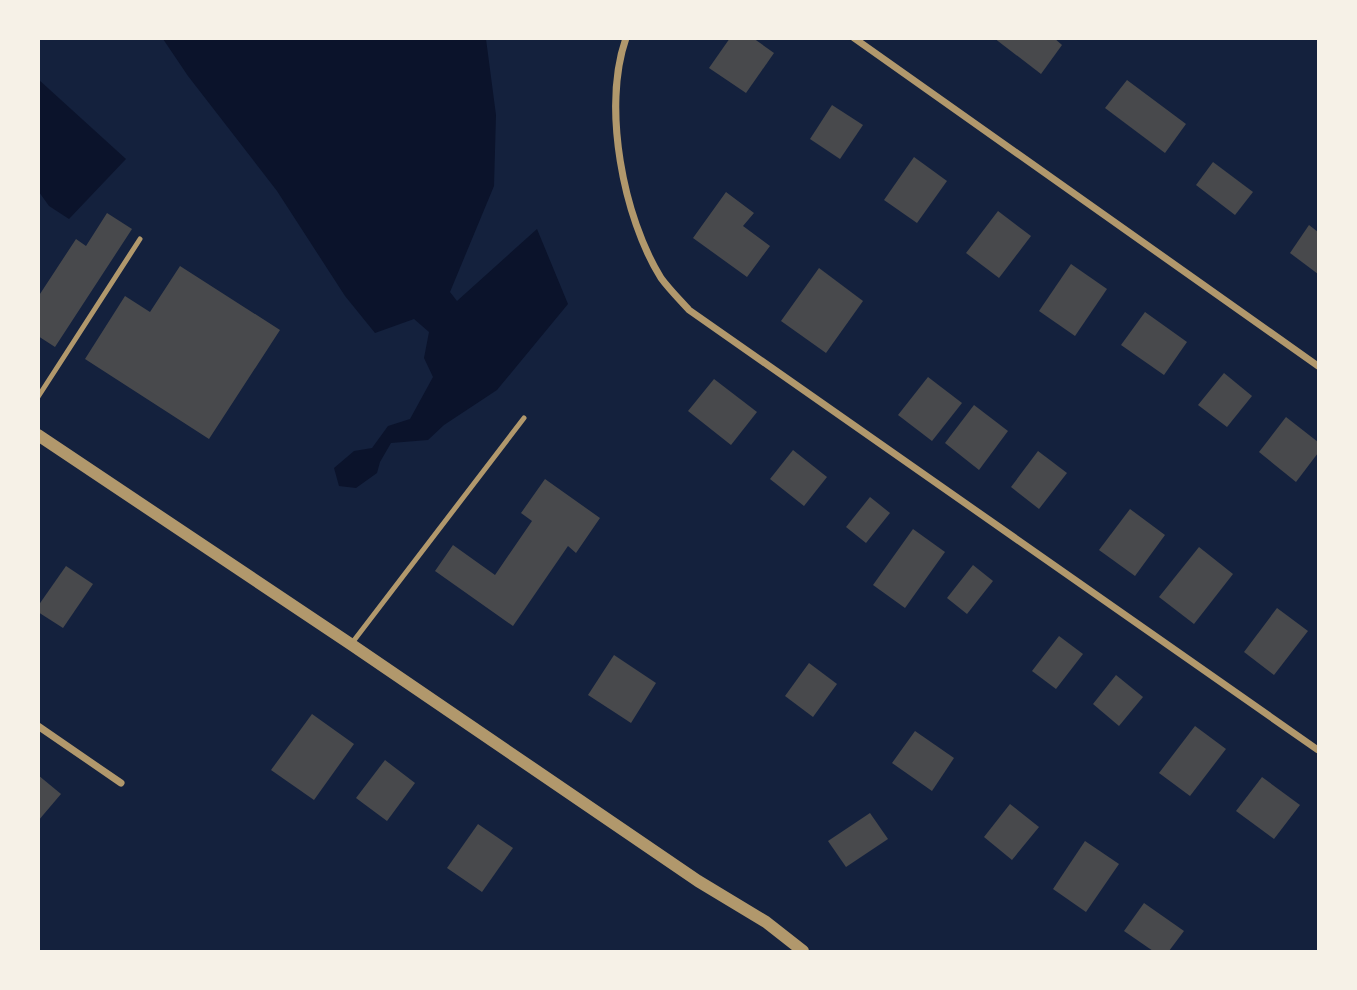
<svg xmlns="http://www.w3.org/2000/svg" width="1357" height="990" viewBox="0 0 1357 990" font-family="'Exo 2',sans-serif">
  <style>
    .water { fill: #0b132b }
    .building { fill: #48494c }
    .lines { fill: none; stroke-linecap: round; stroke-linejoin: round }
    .service { stroke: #b1986c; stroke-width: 5 }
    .minor { stroke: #b1986c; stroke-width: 7 }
    .tertiary { stroke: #b1986c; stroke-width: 12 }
  </style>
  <rect width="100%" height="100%" fill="#14213d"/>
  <g class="water">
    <path d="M 163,39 L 486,39 L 496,115 L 494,186 L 450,292 L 457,301 L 537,229 L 568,304 L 497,390 L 444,425 L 428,440 L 391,443 L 380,462 L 377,473 L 356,488 L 339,486 L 334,468 L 354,451 L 372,448 L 388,426 L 410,419 L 433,377 L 424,358 L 429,332 L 414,319 L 375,333 L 345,296 L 277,191 L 188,76 Z"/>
    <path d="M 38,79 L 126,159 L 69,219 L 49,206 L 39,192 Z"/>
  </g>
  <g class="building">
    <path d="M 730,38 L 753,38 L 774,53 L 746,93 L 709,68 Z"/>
    <path d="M 994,38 L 1054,38 L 1062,45 L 1041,74 Z"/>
    <path d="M 1127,80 L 1186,124 L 1165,153 L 1105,108 Z"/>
    <path d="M 832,105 L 863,125 L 840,159 L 810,139 Z"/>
    <path d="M 914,157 L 947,181 L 917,223 L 884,200 Z"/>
    <path d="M 1213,162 L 1253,192 L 1235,215 L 1196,185 Z"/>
    <path d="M 726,192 L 754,213 L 743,226 L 770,246 L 747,277 L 693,238 Z"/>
    <path d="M 998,211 L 1031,236 L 999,278 L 966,253 Z"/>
    <path d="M 107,213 L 132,229 L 55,347 L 38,336 L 38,297 L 76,239 L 86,246 Z"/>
    <path d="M 1309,225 L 1318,232 L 1318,274 L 1290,253 Z"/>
    <path d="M 1071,264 L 1107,289 L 1075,336 L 1039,311 Z"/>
    <path d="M 180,266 L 280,330 L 209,439 L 85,359 L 125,296 L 150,312 Z"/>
    <path d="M 819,268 L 863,301 L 826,353 L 781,321 Z"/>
    <path d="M 1145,312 L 1187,342 L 1164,375 L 1121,345 Z"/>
    <path d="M 1224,373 L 1252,396 L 1227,427 L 1198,405 Z"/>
    <path d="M 928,377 L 962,403 L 932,441 L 898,415 Z"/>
    <path d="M 714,379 L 757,412 L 731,445 L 688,411 Z"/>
    <path d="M 974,405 L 1008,431 L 979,470 L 945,443 Z"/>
    <path d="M 1286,417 L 1318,442 L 1318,453 L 1296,482 L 1259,452 Z"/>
    <path d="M 793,450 L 827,477 L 804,506 L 770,479 Z"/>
    <path d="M 1038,451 L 1067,473 L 1039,509 L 1011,487 Z"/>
    <path d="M 545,479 L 600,518 L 576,553 L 568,546 L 513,626 L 435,571 L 453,545 L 495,575 L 532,521 L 521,513 Z"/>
    <path d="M 870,497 L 890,513 L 866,543 L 846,527 Z"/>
    <path d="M 1130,509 L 1165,535 L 1135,576 L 1099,550 Z"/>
    <path d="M 913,529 L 945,552 L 905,608 L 873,585 Z"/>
    <path d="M 1199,547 L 1233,574 L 1194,624 L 1159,597 Z"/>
    <path d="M 973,565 L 993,581 L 967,614 L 947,598 Z"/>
    <path d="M 66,566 L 93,584 L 63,628 L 38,612 L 38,606 Z"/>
    <path d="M 1277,608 L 1308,631 L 1274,675 L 1244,652 Z"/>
    <path d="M 1059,636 L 1083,654 L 1056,689 L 1032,671 Z"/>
    <path d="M 614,655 L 656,683 L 631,723 L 588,695 Z"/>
    <path d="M 809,663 L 837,684 L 813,717 L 785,696 Z"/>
    <path d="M 1116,675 L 1143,697 L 1119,726 L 1093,704 Z"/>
    <path d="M 312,714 L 354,744 L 314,800 L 271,770 Z"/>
    <path d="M 1195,726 L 1226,749 L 1190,796 L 1159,773 Z"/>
    <path d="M 915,731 L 954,758 L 932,791 L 892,763 Z"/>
    <path d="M 385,760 L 415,783 L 387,821 L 356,798 Z"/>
    <path d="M 38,775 L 61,794 L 38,821 Z"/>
    <path d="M 1262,777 L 1300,805 L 1274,839 L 1236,811 Z"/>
    <path d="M 1010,804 L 1039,827 L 1012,860 L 984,837 Z"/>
    <path d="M 870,813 L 888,839 L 846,867 L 828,841 Z"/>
    <path d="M 478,824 L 513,848 L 482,892 L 447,868 Z"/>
    <path d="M 1085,841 L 1119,864 L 1086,912 L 1053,889 Z"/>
    <path d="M 1144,903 L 1184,931 L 1169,951 L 1153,951 L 1124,931 Z"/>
  </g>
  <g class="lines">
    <g class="service">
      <path d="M 38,397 L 140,239"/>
      <path d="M 352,643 L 524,418"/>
    </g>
    <g class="minor">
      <path d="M 626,38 C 602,107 623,217 661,278 C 669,289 680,300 689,310 L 1318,750"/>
      <path d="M 854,38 L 1318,366"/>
      <path d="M 38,726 L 121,783"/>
    </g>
    <path class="tertiary" d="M 38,435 L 352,645 L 698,881 L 766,922 L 803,951"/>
  </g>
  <rect width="1357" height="990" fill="none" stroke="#f6f1e7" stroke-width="80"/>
</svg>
